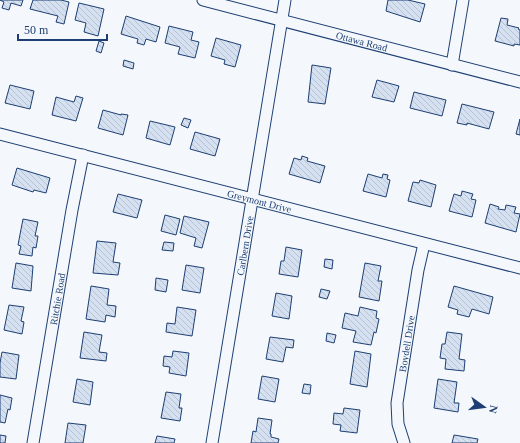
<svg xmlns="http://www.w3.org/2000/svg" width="520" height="443" viewBox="0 0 520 443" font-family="'Times New Roman',serif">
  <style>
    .building { fill: url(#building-back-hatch); stroke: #1d3f73 }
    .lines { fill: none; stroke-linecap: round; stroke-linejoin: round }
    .minor-casing { stroke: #1d3f73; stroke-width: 13 }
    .minor { stroke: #f4f7fb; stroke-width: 11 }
    .labels { text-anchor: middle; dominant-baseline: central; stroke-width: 3; stroke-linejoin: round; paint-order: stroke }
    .street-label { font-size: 10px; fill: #1d3f73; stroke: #f4f7fb }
  </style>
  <defs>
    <pattern id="building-back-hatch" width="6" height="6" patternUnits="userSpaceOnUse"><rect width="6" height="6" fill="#d5e0f0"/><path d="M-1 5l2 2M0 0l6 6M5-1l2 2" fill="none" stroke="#b6c1d1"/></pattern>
  </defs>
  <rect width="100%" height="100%" fill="#f4f7fb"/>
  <g class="building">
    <path d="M 0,0 L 23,0 L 21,6 L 11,3 L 9,10 L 2,8 L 4,2 Z"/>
    <path d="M 33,0 L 61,0 L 69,2 L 64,24 L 56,22 L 58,16 L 30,9 Z"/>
    <path d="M 388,0 L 408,0 L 425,4 L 420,22 L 386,11 Z"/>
    <path d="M 79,3 L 104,9 L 98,36 L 84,32 L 86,23 L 75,20 Z"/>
    <path d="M 126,16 L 160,27 L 156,42 L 146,39 L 144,45 L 137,43 L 138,39 L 121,34 Z"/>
    <path d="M 501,18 L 508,19 L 507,25 L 519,28 L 518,29 L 520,30 L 520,45 L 514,44 L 514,46 L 495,41 Z"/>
    <path d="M 169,26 L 193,32 L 191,40 L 199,42 L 195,58 L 178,54 L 180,47 L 165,43 Z"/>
    <path d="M 216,38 L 241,45 L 235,67 L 224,64 L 225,60 L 211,56 Z"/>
    <path d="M 99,41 L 104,43 L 101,53 L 96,51 Z"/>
    <path d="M 124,60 L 134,63 L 133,69 L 123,66 Z"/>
    <path d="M 312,65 L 331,68 L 325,104 L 308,102 Z"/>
    <path d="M 377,80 L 399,86 L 394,102 L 372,97 Z"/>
    <path d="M 10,85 L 34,91 L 30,109 L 5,103 Z"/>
    <path d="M 414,92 L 446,100 L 442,116 L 410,108 Z"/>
    <path d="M 76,96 L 83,98 L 76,121 L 52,115 L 56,97 L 74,102 Z"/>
    <path d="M 462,104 L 494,112 L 489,129 L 467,123 L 467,125 L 457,123 Z"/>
    <path d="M 103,110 L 121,115 L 121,114 L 128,115 L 123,135 L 98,128 Z"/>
    <path d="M 184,118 L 191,120 L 188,128 L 181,125 Z"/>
    <path d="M 520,119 L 520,135 L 516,134 Z"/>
    <path d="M 150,121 L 175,127 L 170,145 L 146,138 Z"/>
    <path d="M 195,132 L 220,139 L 215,156 L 190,149 Z"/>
    <path d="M 302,156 L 308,158 L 307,161 L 325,166 L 320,183 L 289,174 L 294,158 L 301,160 Z"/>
    <path d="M 17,168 L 50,178 L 46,193 L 34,190 L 33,192 L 12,185 Z"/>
    <path d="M 368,174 L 382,178 L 383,174 L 388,175 L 387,179 L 390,180 L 386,197 L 363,191 Z"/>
    <path d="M 420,180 L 436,185 L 431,207 L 408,201 L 413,182 L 419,183 Z"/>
    <path d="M 462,191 L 473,194 L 471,199 L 476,200 L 472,217 L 449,211 L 454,194 L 461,196 Z"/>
    <path d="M 118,194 L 142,200 L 137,218 L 113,212 Z"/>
    <path d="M 490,204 L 499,207 L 498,209 L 505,210 L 506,205 L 516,207 L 514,213 L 520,214 L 516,232 L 485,223 Z"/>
    <path d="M 165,215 L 180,219 L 176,235 L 161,231 Z"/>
    <path d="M 184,216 L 209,222 L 202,248 L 194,246 L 196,238 L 180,233 Z"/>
    <path d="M 23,219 L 38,222 L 35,236 L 38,236 L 36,248 L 33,247 L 32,256 L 19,254 L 21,246 L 18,245 Z"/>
    <path d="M 97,241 L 116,243 L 113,262 L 120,263 L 118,275 L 93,273 Z"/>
    <path d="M 164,242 L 174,243 L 173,251 L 162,250 Z"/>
    <path d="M 286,247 L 302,250 L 298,277 L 279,274 L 281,261 L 284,261 Z"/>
    <path d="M 325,259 L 333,260 L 332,269 L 324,267 Z"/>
    <path d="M 16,263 L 33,266 L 31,291 L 12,288 Z"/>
    <path d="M 365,263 L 381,266 L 378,281 L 382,281 L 379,301 L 359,297 Z"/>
    <path d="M 186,265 L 204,268 L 200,293 L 182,290 Z"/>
    <path d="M 156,278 L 168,280 L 166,292 L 155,290 Z"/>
    <path d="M 91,286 L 109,289 L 107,305 L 116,306 L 115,317 L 106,315 L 105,322 L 86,319 Z"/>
    <path d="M 454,286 L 493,297 L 489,314 L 472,309 L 469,317 L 457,314 L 458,310 L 448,307 Z"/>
    <path d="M 321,289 L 330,291 L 327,299 L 319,297 Z"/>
    <path d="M 276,293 L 292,296 L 289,319 L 272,316 Z"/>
    <path d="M 9,305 L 24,307 L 21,321 L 24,322 L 22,334 L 4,330 Z"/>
    <path d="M 177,307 L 196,310 L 192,336 L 166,332 L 167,323 L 175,324 Z"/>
    <path d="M 360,307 L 377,311 L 376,318 L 379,319 L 376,333 L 374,332 L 371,345 L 353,342 L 356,331 L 342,328 L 345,313 L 358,316 Z"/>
    <path d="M 84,332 L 102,335 L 99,352 L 107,353 L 106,361 L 80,358 Z"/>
    <path d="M 447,332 L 462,334 L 459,359 L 465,360 L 464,371 L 445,369 L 446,359 L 440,358 L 442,344 L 445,344 Z"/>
    <path d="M 327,333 L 336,335 L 334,343 L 326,341 Z"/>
    <path d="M 270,337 L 294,340 L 293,348 L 286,347 L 283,362 L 266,359 Z"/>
    <path d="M 173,351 L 189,353 L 186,376 L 169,373 L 170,367 L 163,366 L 164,356 L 172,357 Z"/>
    <path d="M 355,351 L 371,354 L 367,387 L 350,384 Z"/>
    <path d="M 2,352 L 19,355 L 16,379 L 0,377 L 0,363 Z"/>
    <path d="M 262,376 L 279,379 L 275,402 L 258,399 Z"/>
    <path d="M 77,379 L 93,382 L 90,405 L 73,402 Z"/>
    <path d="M 438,379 L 457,382 L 454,403 L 459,403 L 458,412 L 434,408 Z"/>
    <path d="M 304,384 L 311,385 L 310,394 L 302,393 Z"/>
    <path d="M 166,392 L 181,394 L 179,408 L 182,408 L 180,421 L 161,418 Z"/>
    <path d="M 0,395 L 12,398 L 10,410 L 8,409 L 5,423 L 0,422 Z"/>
    <path d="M 344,408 L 360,410 L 357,433 L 340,431 L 341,425 L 333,424 L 334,413 L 343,414 Z"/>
    <path d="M 258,418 L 272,420 L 270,434 L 271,434 L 271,437 L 279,439 L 278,443 L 251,443 L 253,431 L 256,432 Z"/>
    <path d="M 68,423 L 86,425 L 83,443 L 65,443 Z"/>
    <path d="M 0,435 L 6,436 L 5,443 L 0,443 Z"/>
    <path d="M 454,435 L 478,439 L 477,443 L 452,443 Z"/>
    <path d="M 157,436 L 175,439 L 174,443 L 155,443 Z"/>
  </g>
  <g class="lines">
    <defs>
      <g id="minor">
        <path id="s1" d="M 203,0 L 520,82"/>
        <path d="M 452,65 L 463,0"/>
        <path id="s2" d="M 0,134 L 520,268"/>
        <path id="s3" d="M 33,443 L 72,210 L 83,155"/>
        <path id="s4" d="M 212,443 L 285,0"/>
        <path id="s5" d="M 404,443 L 398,424 L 397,403 L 418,270 L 424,244"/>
      </g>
    </defs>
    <use href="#minor" class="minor-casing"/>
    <use href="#minor" class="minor"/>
  </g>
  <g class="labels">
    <g class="street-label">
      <text stroke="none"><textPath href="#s1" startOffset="164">Ottawa Road</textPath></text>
      <text stroke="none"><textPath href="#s2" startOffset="268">Greymont Drive</textPath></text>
      <text stroke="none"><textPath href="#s4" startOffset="200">Carlbern Drive</textPath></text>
      <text stroke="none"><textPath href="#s3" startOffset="146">Ritchie Road</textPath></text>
      <text stroke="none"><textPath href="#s5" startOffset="101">Boydell Drive</textPath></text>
    </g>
  </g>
  <g transform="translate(484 407) rotate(104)" stroke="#f4f7fb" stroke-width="3" paint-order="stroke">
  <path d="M0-3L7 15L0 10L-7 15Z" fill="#1d3f73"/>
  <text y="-6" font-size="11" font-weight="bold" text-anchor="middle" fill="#1d3f73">N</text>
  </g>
  <path d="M18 34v6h89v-6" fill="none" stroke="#1d3f73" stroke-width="2"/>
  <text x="24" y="34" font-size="12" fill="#1d3f73" stroke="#f4f7fb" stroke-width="3" paint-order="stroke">50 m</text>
</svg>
